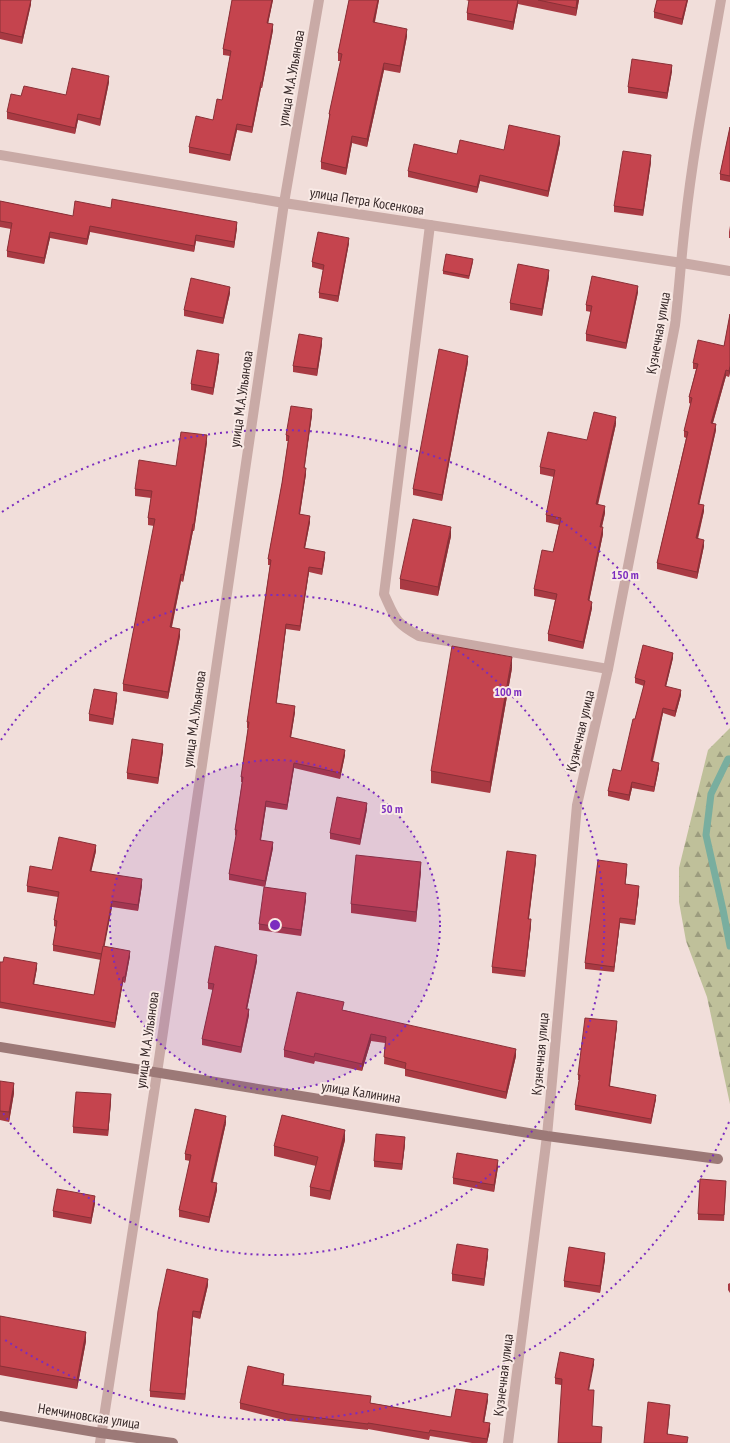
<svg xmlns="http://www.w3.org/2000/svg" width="730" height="1443" viewBox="0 0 730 1443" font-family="'PT Sans Narrow',sans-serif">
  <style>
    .forest { fill: url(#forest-firs) }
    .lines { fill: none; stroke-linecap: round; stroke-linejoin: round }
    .stream { stroke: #79ae9f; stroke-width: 7 }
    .street { stroke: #c9aaa6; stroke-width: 10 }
    .secondary { stroke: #9c7977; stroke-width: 10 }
    .wall { fill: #a93a43 }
    .shaded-wall { fill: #8a3037 }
    .building { fill: #c5444e; stroke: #8a3037 }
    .ring { fill: none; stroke: #7b2cbf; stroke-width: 2; stroke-dasharray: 2 4 }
    .labels { text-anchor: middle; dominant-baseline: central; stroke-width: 4; stroke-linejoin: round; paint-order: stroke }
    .street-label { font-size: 14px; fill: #352727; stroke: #f9eae6 }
    .centre { fill: #7b2cbf; stroke: #f9eae6; stroke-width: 2 }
    .ring-label { font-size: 12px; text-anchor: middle; font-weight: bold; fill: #7b2cbf; stroke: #f9eae6; stroke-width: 4; stroke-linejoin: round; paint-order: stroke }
  </style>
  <defs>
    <pattern id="forest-firs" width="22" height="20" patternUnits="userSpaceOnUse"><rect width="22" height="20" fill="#bfc09a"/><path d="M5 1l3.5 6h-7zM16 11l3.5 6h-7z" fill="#9c9c7e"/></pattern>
  </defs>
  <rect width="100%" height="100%" fill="#f1deda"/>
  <path class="forest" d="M 730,728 L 730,1104 L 707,997 L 686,941 L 679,902 L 679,868 L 708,750 Z"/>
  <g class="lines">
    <path class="stream" d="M 730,759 L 728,759 L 711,794 L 706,835 L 723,910 L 730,946"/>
    <g class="street">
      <path d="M 0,155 L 284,203 L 682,263 L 730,271"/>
      <path d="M 430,225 L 384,594 C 395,618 395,623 419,636 L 608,669"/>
      <path d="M 100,1443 L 157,1073 L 284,203 L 319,0"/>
      <path d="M 508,1443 L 547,1136 L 577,805 L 608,669 L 675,325 C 679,292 681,258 685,225 C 693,150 708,75 721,0"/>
    </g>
    <g class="secondary">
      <path d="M 0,1047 L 547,1136 L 718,1159"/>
      <path d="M 0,1416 L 101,1433 L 173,1443"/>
    </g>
  </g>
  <g class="wall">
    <path d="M 0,0 L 31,0 L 31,4 L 22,44 L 0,39 Z"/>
    <path d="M 232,0 L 273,0 L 268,23 L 273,30 L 262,88 L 261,88 L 252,133 L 237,130 L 230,161 L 189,153 L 189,147 L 213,120 L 222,100 L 230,56 L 223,55 L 223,49 Z"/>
    <path d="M 349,0 L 379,0 L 375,22 L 407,36 L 400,73 L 384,70 L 367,147 L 352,143 L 346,175 L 321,169 L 321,162 L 329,120 L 329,114 L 341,61 L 338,61 L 338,53 Z"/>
    <path d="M 466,0 L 579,0 L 576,16 L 518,4 L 513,30 L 467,20 L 467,13 L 469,1 Z"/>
    <path d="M 657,0 L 688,0 L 682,25 L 654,18 L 654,12 Z"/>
    <path d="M 672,71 L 667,99 L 628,93 L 628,87 Z"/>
    <path d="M 109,82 L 100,126 L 78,120 L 75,134 L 7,119 L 7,112 L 21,96 L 66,95 Z"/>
    <path d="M 730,127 L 730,182 L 720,180 L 720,174 Z"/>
    <path d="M 560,143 L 548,197 L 480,181 L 477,193 L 408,177 L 408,171 L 457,154 L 504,150 Z"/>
    <path d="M 651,162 L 643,216 L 614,212 L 614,206 Z"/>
    <path d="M 0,201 L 73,216 L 111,208 L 237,228 L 234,248 L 196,241 L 194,252 L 90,232 L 87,245 L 50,238 L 44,264 L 7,257 L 7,251 L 11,229 L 0,227 Z"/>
    <path d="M 730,226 L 730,238 L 729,238 L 729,232 Z"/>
    <path d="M 349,243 L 338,302 L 319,298 L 319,293 L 323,270 L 312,267 L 312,262 Z"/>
    <path d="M 473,262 L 469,279 L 443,274 L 443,271 Z"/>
    <path d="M 549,277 L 542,316 L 510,310 L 510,303 Z"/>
    <path d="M 638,292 L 626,349 L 586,341 L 586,334 L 591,312 L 586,311 L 586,305 Z"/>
    <path d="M 230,293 L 223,324 L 184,316 L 184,310 Z"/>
    <path d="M 730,314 L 730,372 L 729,377 L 726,376 L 713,423 L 716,430 L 699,504 L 704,511 L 698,539 L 704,546 L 697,579 L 657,569 L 657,563 L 686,438 L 684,437 L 684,431 L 691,404 L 689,403 L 689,397 L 696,369 L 693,369 L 693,363 L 724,346 Z"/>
    <path d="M 322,344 L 317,376 L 293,372 L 293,366 Z"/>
    <path d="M 219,360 L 213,395 L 191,390 L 191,384 Z"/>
    <path d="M 468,362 L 442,501 L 413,495 L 413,489 Z"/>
    <path d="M 312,415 L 304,468 L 306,474 L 300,514 L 310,522 L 305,548 L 325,557 L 322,575 L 309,572 L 300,631 L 286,629 L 276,703 L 295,712 L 291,737 L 345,755 L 340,779 L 294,768 L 287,810 L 266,807 L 261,840 L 273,848 L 265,887 L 229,880 L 229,874 L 236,836 L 235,835 L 235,830 L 242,782 L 241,782 L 241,777 L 248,728 L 247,728 L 247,722 L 270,565 L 268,565 L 268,559 L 282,483 L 288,441 L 286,441 L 286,435 Z"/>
    <path d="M 616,424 L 598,505 L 605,513 L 602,527 L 603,534 L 589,601 L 592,608 L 583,649 L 548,641 L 548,634 L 555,600 L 534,596 L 534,589 L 553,552 L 559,525 L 546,522 L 546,515 L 554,477 L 540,474 L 540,467 Z"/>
    <path d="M 207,442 L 194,531 L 193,531 L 183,582 L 181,581 L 172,627 L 180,636 L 168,699 L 123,691 L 123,684 L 154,526 L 148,525 L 148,518 L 151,498 L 135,496 L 135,489 L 176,466 Z"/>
    <path d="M 451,536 L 438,596 L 400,589 L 400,579 Z"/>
    <path d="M 673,658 L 666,686 L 681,695 L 675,717 L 663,713 L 653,761 L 659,768 L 654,792 L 632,788 L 629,801 L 608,796 L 608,791 L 621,771 L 635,719 L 644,686 L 635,683 L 635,678 Z"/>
    <path d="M 512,668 L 490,793 L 431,783 L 431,771 Z"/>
    <path d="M 117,699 L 113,725 L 89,721 L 89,714 Z"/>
    <path d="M 163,751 L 158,784 L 127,779 L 127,773 Z"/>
    <path d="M 367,809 L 360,845 L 330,839 L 330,833 Z"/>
    <path d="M 96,851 L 91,871 L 142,885 L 138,911 L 112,907 L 104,946 L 130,956 L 125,983 L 123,982 L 115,1028 L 0,1008 L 0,962 L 37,968 L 34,984 L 94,995 L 101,960 L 53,951 L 53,945 L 56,927 L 54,926 L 54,920 L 58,897 L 27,892 L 27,886 L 52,870 Z"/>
    <path d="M 536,861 L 529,919 L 531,925 L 525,977 L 492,973 L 492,967 Z"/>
    <path d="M 627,870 L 625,884 L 639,892 L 635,925 L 620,923 L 614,972 L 585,969 L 585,963 Z"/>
    <path d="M 421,871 L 416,922 L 351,913 L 351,904 Z"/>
    <path d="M 306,899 L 301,936 L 259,930 L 259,924 Z"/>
    <path d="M 257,961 L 247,1009 L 249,1015 L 241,1053 L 202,1045 L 202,1039 L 213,990 L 208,989 L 208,983 Z"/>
    <path d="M 344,1010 L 516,1056 L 506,1099 L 405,1076 L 405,1069 L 384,1064 L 385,1043 L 371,1041 L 362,1071 L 315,1061 L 314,1064 L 284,1057 L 284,1050 Z"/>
    <path d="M 617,1026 L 610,1086 L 656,1099 L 651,1124 L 575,1110 L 575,1105 L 579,1080 L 578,1080 L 578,1075 Z"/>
    <path d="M 0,1081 L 14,1093 L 9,1122 L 0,1120 Z"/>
    <path d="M 111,1101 L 108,1136 L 73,1133 L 73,1127 Z"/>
    <path d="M 226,1123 L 213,1182 L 217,1190 L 209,1223 L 179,1217 L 179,1210 L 190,1161 L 185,1160 L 185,1154 Z"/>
    <path d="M 345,1140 L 330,1200 L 310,1196 L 310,1187 L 316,1166 L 274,1156 L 274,1146 Z"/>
    <path d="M 405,1144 L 402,1170 L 374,1167 L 374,1161 Z"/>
    <path d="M 498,1167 L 494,1192 L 453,1184 L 453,1178 Z"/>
    <path d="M 726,1187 L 724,1221 L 698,1220 L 698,1214 Z"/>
    <path d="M 95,1203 L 91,1224 L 53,1217 L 53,1211 Z"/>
    <path d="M 488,1255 L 484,1286 L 452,1281 L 452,1274 Z"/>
    <path d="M 605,1259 L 600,1293 L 564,1287 L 564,1281 Z"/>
    <path d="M 730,1283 L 730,1293 L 728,1290 L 728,1284 Z"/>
    <path d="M 208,1285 L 200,1319 L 193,1317 L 185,1400 L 150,1397 L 150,1391 L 158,1311 Z"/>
    <path d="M 0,1316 L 86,1341 L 77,1389 L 0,1375 Z"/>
    <path d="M 594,1365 L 561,1385 L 555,1384 L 555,1378 Z"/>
    <path d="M 284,1381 L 283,1385 L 371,1403 L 451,1417 L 488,1400 L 484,1423 L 490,1430 L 487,1443 L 472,1443 L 430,1436 L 429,1440 L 368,1429 L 368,1430 L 288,1421 L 240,1409 L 240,1403 Z"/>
  </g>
  <g class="shaded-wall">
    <path d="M 31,0 L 31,4 L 22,44 L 22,37 Z"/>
    <path d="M 272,0 L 273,0 L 267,29 L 267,23 Z"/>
    <path d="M 378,0 L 379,0 L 373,29 L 373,22 Z"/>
    <path d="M 518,0 L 518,4 L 513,30 L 513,22 Z"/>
    <path d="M 577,0 L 579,0 L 576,16 L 576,8 Z"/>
    <path d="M 687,0 L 688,0 L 682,25 L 682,19 Z"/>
    <path d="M 273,24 L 273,30 L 262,88 L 262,82 Z"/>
    <path d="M 407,29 L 407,36 L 400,73 L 400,66 Z"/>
    <path d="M 384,63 L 384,70 L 367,147 L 367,139 Z"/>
    <path d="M 672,65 L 672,71 L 667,99 L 667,93 Z"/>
    <path d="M 109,76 L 109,82 L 100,126 L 100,119 Z"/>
    <path d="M 261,82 L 261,88 L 252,133 L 252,127 Z"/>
    <path d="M 78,114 L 78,120 L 75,134 L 75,128 Z"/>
    <path d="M 237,124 L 237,130 L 230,161 L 230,155 Z"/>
    <path d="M 352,136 L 352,143 L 346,175 L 346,168 Z"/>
    <path d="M 560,136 L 560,143 L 548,197 L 548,191 Z"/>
    <path d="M 651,155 L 651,162 L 643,216 L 643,210 Z"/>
    <path d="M 480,175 L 480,181 L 477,193 L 477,187 Z"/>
    <path d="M 237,222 L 237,228 L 234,248 L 234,242 Z"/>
    <path d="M 90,226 L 90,232 L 87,245 L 87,239 Z"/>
    <path d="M 50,232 L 50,238 L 44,264 L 44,258 Z"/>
    <path d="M 196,235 L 196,241 L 194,252 L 194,246 Z"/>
    <path d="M 349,238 L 349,243 L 338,302 L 338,296 Z"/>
    <path d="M 549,270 L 549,277 L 542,316 L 542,309 Z"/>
    <path d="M 638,286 L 638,292 L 626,349 L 626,343 Z"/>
    <path d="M 230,287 L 230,293 L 223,324 L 223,318 Z"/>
    <path d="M 322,338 L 322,344 L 317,376 L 317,369 Z"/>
    <path d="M 219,354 L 219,360 L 213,395 L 213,388 Z"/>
    <path d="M 468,356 L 468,362 L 442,501 L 442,495 Z"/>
    <path d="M 730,366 L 730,372 L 729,377 L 729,371 Z"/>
    <path d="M 726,370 L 726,376 L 711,429 L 711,423 Z"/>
    <path d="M 312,409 L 312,415 L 304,473 L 304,468 Z"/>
    <path d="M 616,417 L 616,424 L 596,511 L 596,504 Z"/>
    <path d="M 716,424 L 716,430 L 698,510 L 698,504 Z"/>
    <path d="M 207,435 L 207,442 L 194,531 L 194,524 Z"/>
    <path d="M 306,468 L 306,474 L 299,520 L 299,514 Z"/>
    <path d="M 704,505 L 704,511 L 696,544 L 696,538 Z"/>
    <path d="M 605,506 L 605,513 L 600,534 L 600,527 Z"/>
    <path d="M 310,516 L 310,522 L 304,553 L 304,548 Z"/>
    <path d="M 193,524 L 193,531 L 183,582 L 183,575 Z"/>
    <path d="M 451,527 L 451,536 L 438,596 L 438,587 Z"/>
    <path d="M 603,527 L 603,534 L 588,607 L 588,600 Z"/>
    <path d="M 704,540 L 704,546 L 697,579 L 697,572 Z"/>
    <path d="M 325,552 L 325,557 L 322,575 L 322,569 Z"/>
    <path d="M 309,567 L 309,572 L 300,631 L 300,626 Z"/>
    <path d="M 181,574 L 181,581 L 170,634 L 170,627 Z"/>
    <path d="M 592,602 L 592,608 L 583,649 L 583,642 Z"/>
    <path d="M 286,624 L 286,629 L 276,709 L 276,703 Z"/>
    <path d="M 180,629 L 180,636 L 168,699 L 168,692 Z"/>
    <path d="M 673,653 L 673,658 L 665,691 L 665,686 Z"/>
    <path d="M 512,657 L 512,668 L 490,793 L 490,782 Z"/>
    <path d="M 681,690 L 681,695 L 675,717 L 675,711 Z"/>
    <path d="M 117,693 L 117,699 L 113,725 L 113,719 Z"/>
    <path d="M 295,706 L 295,712 L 290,743 L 290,737 Z"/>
    <path d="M 663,708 L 663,713 L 651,766 L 651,761 Z"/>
    <path d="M 163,744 L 163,751 L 158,784 L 158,778 Z"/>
    <path d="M 345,750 L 345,755 L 340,779 L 340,773 Z"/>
    <path d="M 294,763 L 294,768 L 287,810 L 287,805 Z"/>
    <path d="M 659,763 L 659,768 L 654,792 L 654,787 Z"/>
    <path d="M 632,782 L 632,788 L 629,801 L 629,795 Z"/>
    <path d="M 266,801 L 266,807 L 260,845 L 260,840 Z"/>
    <path d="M 367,803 L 367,809 L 360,845 L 360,839 Z"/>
    <path d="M 273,842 L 273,848 L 265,887 L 265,881 Z"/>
    <path d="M 96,845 L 96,851 L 90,877 L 90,871 Z"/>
    <path d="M 536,855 L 536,861 L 528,925 L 528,919 Z"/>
    <path d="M 421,862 L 421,871 L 416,922 L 416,912 Z"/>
    <path d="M 627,864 L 627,870 L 625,889 L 625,884 Z"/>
    <path d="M 142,879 L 142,885 L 138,911 L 138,905 Z"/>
    <path d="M 639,886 L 639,892 L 635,925 L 635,920 Z"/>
    <path d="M 306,893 L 306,899 L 301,936 L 301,930 Z"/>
    <path d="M 112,901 L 112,907 L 102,960 L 102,954 Z"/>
    <path d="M 620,918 L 620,923 L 614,972 L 614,967 Z"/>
    <path d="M 531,919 L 531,925 L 525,977 L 525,971 Z"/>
    <path d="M 130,951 L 130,956 L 125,983 L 125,977 Z"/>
    <path d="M 257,955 L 257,961 L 246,1014 L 246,1009 Z"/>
    <path d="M 37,963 L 37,968 L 33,990 L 33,984 Z"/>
    <path d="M 123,977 L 123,982 L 115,1028 L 115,1023 Z"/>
    <path d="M 249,1009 L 249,1015 L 241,1053 L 241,1047 Z"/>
    <path d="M 617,1021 L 617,1026 L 609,1091 L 609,1086 Z"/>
    <path d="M 371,1034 L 371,1041 L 362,1071 L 362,1064 Z"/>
    <path d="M 516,1049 L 516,1056 L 506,1099 L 506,1092 Z"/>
    <path d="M 14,1083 L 14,1093 L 9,1122 L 9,1112 Z"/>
    <path d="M 111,1094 L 111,1101 L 108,1136 L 108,1130 Z"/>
    <path d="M 656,1095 L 656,1099 L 651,1124 L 651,1119 Z"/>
    <path d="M 226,1116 L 226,1123 L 211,1188 L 211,1182 Z"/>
    <path d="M 345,1130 L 345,1140 L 330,1200 L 330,1191 Z"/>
    <path d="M 405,1137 L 405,1144 L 402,1170 L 402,1164 Z"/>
    <path d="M 498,1160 L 498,1167 L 494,1192 L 494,1185 Z"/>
    <path d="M 217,1183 L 217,1190 L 209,1223 L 209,1217 Z"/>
    <path d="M 95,1196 L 95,1203 L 91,1224 L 91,1218 Z"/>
    <path d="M 488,1249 L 488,1255 L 484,1286 L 484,1279 Z"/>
    <path d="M 605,1253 L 605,1259 L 600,1293 L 600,1286 Z"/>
    <path d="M 208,1279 L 208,1285 L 200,1319 L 200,1312 Z"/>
    <path d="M 193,1311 L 193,1317 L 185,1400 L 185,1394 Z"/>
    <path d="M 86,1332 L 86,1341 L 77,1389 L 77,1380 Z"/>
    <path d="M 594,1359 L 594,1365 L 588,1396 L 588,1390 Z"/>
    <path d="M 284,1374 L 284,1381 L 282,1392 L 282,1385 Z"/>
    <path d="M 488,1394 L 488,1400 L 483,1429 L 483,1422 Z"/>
    <path d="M 670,1405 L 670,1412 L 667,1440 L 667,1434 Z"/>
    <path d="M 490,1423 L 490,1430 L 487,1443 L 487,1439 Z"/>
  </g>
  <g class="building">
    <path d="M 0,0 L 31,0 L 22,37 L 0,32 Z"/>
    <path d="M 232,0 L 272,0 L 267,23 L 273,24 L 262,82 L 261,82 L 252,127 L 237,124 L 230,155 L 189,147 L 196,116 L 213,120 L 217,99 L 222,100 L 231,51 L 223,49 Z"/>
    <path d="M 349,0 L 378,0 L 373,22 L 407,29 L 400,66 L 384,63 L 367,139 L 352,136 L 346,168 L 321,162 L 330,114 L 329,114 L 342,54 L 338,53 Z"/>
    <path d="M 469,0 L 518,0 L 513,22 L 467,13 Z"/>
    <path d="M 538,0 L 577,0 L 576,8 Z"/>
    <path d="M 657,0 L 687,0 L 682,19 L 654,12 Z"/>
    <path d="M 632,59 L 672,65 L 667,93 L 628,87 Z"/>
    <path d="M 72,68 L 109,76 L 100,119 L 78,114 L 75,128 L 7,112 L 11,94 L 21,96 L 24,86 L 66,95 Z"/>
    <path d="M 509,125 L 560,136 L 548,191 L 480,175 L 477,187 L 408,171 L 414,144 L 457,154 L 460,140 L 504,150 Z"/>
    <path d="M 730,127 L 730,176 L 720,174 Z"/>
    <path d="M 623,151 L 651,155 L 643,210 L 614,206 Z"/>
    <path d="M 112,199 L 237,222 L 234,242 L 196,235 L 194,246 L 90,226 L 87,239 L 50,232 L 44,258 L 7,251 L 12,223 L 0,221 L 0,201 L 73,216 L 75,201 L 111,208 Z"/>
    <path d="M 318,232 L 349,238 L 338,296 L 319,293 L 324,265 L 312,262 Z"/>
    <path d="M 446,254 L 473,259 L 469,276 L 443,271 Z"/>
    <path d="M 518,264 L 549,270 L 542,309 L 510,303 Z"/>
    <path d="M 592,276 L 638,286 L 626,343 L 586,334 L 592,306 L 586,305 Z"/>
    <path d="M 191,278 L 230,287 L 223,318 L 184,310 Z"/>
    <path d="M 730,314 L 730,366 L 729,371 L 726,370 L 711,423 L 716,424 L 698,504 L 704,505 L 696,538 L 704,540 L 697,572 L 657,563 L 688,432 L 684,431 L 692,398 L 689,397 L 698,364 L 693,363 L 698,340 L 724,346 Z"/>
    <path d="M 299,334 L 322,338 L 317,369 L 293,366 Z"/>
    <path d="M 439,349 L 468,356 L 442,495 L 413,489 Z"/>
    <path d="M 197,350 L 219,354 L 213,388 L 191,384 Z"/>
    <path d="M 291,406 L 312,409 L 304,468 L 306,468 L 299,514 L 310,516 L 304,548 L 325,552 L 322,569 L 309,567 L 300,626 L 286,624 L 276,703 L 295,706 L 290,737 L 345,750 L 340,773 L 294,763 L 287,805 L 266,801 L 260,840 L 273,842 L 265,881 L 229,874 L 237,830 L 235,830 L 243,777 L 241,777 L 249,722 L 247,722 L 271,560 L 268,559 L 282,483 L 289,436 L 286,435 Z"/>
    <path d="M 594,412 L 616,417 L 596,504 L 605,506 L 600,527 L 603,527 L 588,600 L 592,602 L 583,642 L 548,634 L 557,594 L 534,589 L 542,550 L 553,552 L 561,518 L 546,515 L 555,470 L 540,467 L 548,432 L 587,440 Z"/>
    <path d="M 181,432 L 207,435 L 194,524 L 193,524 L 183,575 L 181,574 L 170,627 L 180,629 L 168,692 L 123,684 L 155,519 L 148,518 L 152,491 L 135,489 L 139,460 L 176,466 Z"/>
    <path d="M 413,519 L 451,527 L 438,587 L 400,579 Z"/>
    <path d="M 643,645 L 673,653 L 665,686 L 681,690 L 675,711 L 663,708 L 651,761 L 659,763 L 654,787 L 632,782 L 629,795 L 608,791 L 613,769 L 621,771 L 633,719 L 635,719 L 645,681 L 635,678 Z"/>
    <path d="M 452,646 L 512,657 L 490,782 L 431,771 Z"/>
    <path d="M 94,689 L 117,693 L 113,719 L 89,714 Z"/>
    <path d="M 132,739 L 163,744 L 158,778 L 127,773 Z"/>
    <path d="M 337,797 L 367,803 L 360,839 L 330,833 Z"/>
    <path d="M 59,837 L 96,845 L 90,871 L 142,879 L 138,905 L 112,901 L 102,954 L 53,945 L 57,921 L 54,920 L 59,892 L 27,886 L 30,866 L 52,870 Z"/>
    <path d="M 507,851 L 536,855 L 528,919 L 531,919 L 525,971 L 492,967 Z"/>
    <path d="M 356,855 L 421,862 L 416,912 L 351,904 Z"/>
    <path d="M 598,860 L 627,864 L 625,884 L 639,886 L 635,920 L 620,918 L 614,967 L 585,963 Z"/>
    <path d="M 264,887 L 306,893 L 301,930 L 259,924 Z"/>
    <path d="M 103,946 L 130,951 L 125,977 L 123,977 L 115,1023 L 0,1002 L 0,962 L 3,962 L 4,957 L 37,963 L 33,984 L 94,995 Z"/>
    <path d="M 215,946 L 257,955 L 246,1009 L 249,1009 L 241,1047 L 202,1039 L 214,984 L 208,983 Z"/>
    <path d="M 297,992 L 344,1002 L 342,1010 L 516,1049 L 506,1092 L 405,1069 L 406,1063 L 384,1057 L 386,1037 L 371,1034 L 362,1064 L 315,1053 L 314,1057 L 284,1050 Z"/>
    <path d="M 585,1018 L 617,1021 L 609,1086 L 656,1095 L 651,1119 L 575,1105 L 580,1075 L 578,1075 Z"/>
    <path d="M 0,1081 L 14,1083 L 9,1112 L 0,1111 Z"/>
    <path d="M 76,1092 L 111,1094 L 108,1130 L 73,1127 Z"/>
    <path d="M 195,1109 L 226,1116 L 211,1182 L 217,1183 L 209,1217 L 179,1210 L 191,1155 L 185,1154 Z"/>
    <path d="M 282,1115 L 345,1130 L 330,1191 L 310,1187 L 318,1157 L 274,1146 Z"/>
    <path d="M 376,1134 L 405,1137 L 402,1164 L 374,1161 Z"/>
    <path d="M 457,1153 L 498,1160 L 494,1185 L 453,1178 Z"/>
    <path d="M 700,1179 L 726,1181 L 724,1215 L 698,1214 Z"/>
    <path d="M 57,1189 L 95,1196 L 91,1218 L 53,1211 Z"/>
    <path d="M 457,1244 L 488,1249 L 484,1279 L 452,1274 Z"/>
    <path d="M 569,1247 L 605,1253 L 600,1286 L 564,1281 Z"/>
    <path d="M 167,1269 L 208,1279 L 200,1312 L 193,1311 L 185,1394 L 150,1391 L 158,1311 Z"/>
    <path d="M 0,1316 L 86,1332 L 77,1380 L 0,1366 Z"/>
    <path d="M 560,1352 L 594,1359 L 588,1390 L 594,1390 L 592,1426 L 602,1427 L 601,1443 L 558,1443 L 562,1379 L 555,1378 Z"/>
    <path d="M 248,1366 L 284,1374 L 282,1385 L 371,1396 L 370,1403 L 451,1417 L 456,1389 L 488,1394 L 483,1422 L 490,1423 L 487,1439 L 430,1430 L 429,1433 L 368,1423 L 368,1424 L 288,1414 L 240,1403 Z"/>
    <path d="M 648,1402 L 670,1405 L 667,1434 L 688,1437 L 687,1443 L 644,1443 Z"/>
  </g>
  <circle cx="275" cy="925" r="165" fill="#7b2cbf" fill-opacity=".12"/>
  <g class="ring">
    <circle cx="275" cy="925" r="165"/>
    <path d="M1 740A330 330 0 1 1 1 1110"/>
    <path d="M729 1122A495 495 0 0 1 2 1338M2 512A495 495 0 0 1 729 728"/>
  </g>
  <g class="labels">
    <g class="street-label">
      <text transform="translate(291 78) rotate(-80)">улица М.А.Ульянова</text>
      <text transform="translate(367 201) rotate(9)">улица Петра Косенкова</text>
      <text transform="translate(658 333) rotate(-80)">Кузнечная улица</text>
      <text transform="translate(241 399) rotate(-82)">улица М.А.Ульянова</text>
      <text transform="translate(194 719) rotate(-82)">улица М.А.Ульянова</text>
      <text transform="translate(580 731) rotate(-77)">Кузнечная улица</text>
      <text transform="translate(147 1040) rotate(-82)">улица М.А.Ульянова</text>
      <text transform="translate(540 1054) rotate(-85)">Кузнечная улица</text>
      <text transform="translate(361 1092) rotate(9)">улица Калинина</text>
      <text transform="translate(503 1375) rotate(-83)">Кузнечная улица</text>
      <text transform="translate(89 1416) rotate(9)">Немчиновская улица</text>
    </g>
  </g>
  <circle cx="275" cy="925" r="6" class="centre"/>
  <g class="ring-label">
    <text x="625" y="579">150 m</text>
    <text x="508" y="696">100 m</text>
    <text x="392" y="813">50 m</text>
  </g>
</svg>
